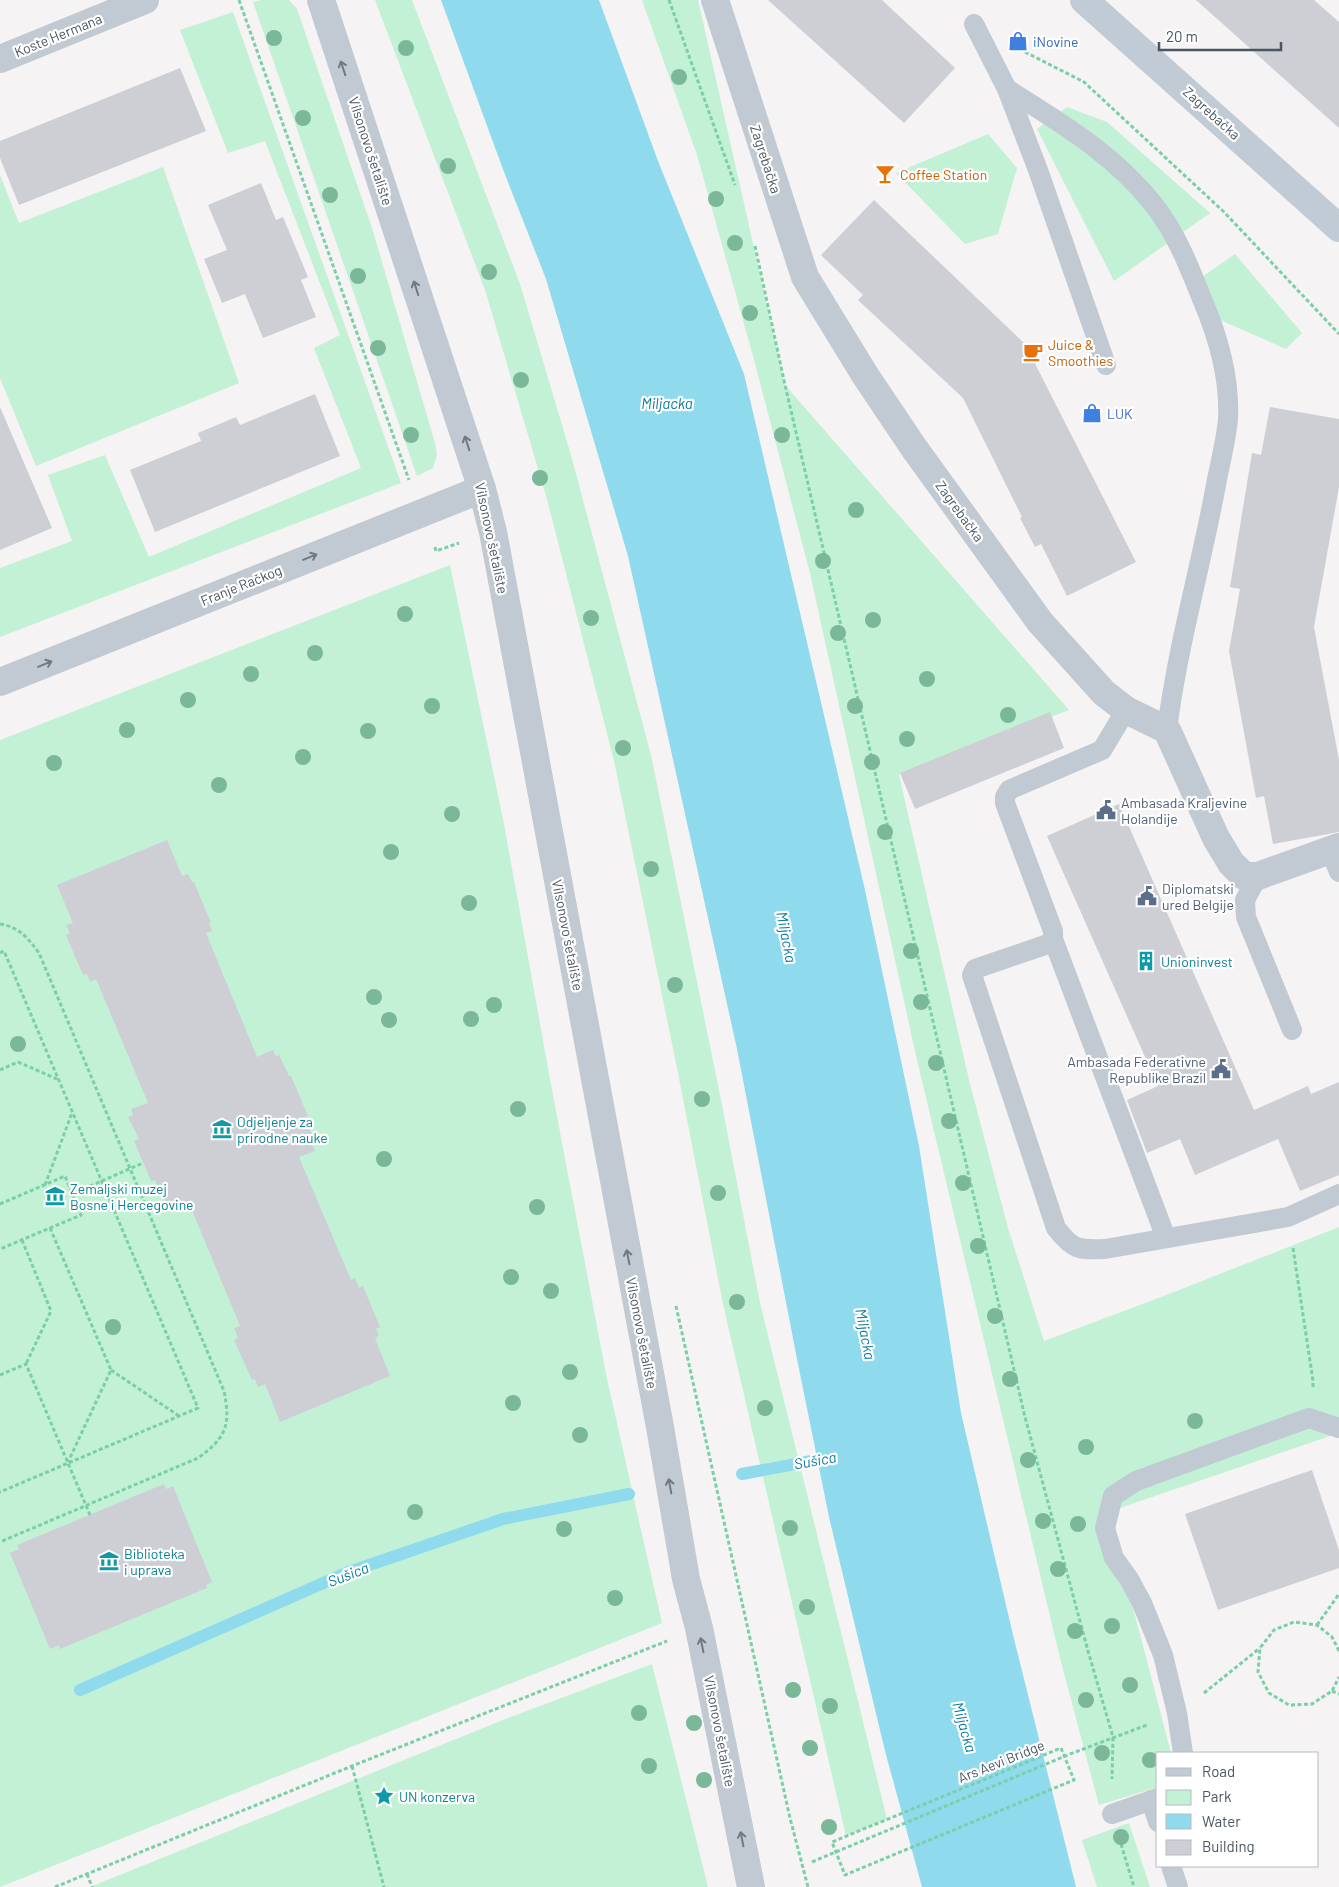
<svg xmlns="http://www.w3.org/2000/svg" width="1339" height="1887" viewBox="0 0 1339 1887" font-family="Barlow,sans-serif">
  <style>
    .green { fill: #c3f1d5 }
    .water { fill: #90daee }
    .lines { fill: none; stroke-linecap: round; stroke-linejoin: round }
    .stream { stroke: #90daee; stroke-width: 12 }
    .building { fill: #cdcfd5 }
    .path { stroke: #7ad0a6; stroke-width: 3; stroke-dasharray: 4 2.5; stroke-linecap: butt }
    .lane { stroke: #c1cad2; stroke-width: 20 }
    .street { stroke: #c1cad2; stroke-width: 28 }
    .secondary { stroke: #c1cbd6; stroke-width: 28 }
    .tree { fill: #7bb799 }
    .oneway { stroke: #6e7983 }
    .labels { text-anchor: middle; dominant-baseline: central; stroke-width: 4.5; stroke-linejoin: round; paint-order: stroke }
    .street-label { font-size: 14px; fill: #4a5661; stroke: #fff }
    .shop-label { font-size: 14px; fill: #366cbe; stroke: #fff; text-anchor: start }
    .food-label { font-size: 14px; fill: #c56008; stroke: #fff; text-anchor: start }
    .service-label { font-size: 14px; fill: #4e5e75; stroke: #fff; text-anchor: start }
    .culture-label { font-size: 14px; fill: #0d838f; stroke: #fff; text-anchor: start }
    .water-label { font-size: 15px; font-style: italic; fill: #0c7c9b; stroke: #fff }
  </style>
  <rect width="100%" height="100%" fill="#f5f3f3"/>
  <g class="green">
    <path d="M 261,0 L 289,0 L 297,9 L 373,231 L 435,443 L 437,455 L 433,468 L 417,476 L 253,2 Z"/>
    <path d="M 375,0 L 412,0 L 520,284 L 571,455 L 651,755 L 722,1105 L 760,1303 L 887,1819 L 846,1836 L 723,1304 L 678,1073 L 614,761 L 547,499 L 485,290 Z"/>
    <path d="M 642,0 L 698,0 L 785,385 L 1069,710 L 899,775 L 969,1080 L 1008,1228 L 1044,1341 L 1169,1294 L 1339,1227 L 1339,1433 L 1108,1512 L 1171,1753 L 1158,1753 L 1158,1787 L 1099,1805 L 1060,1658 L 917,1060 L 810,573 L 753,356 L 697,155 Z"/>
    <path d="M 233,12 L 401,483 L 0,637 L 0,568 L 72,541 L 48,475 L 105,455 L 149,557 L 361,468 L 314,348 L 340,335 L 265,141 L 228,153 L 180,30 Z"/>
    <path d="M 1067,107 L 1107,122 L 1210,213 L 1114,281 L 1037,129 Z"/>
    <path d="M 988,134 L 1017,168 L 998,234 L 965,244 L 896,173 Z"/>
    <path d="M 163,167 L 239,383 L 36,466 L 0,378 L 0,175 L 19,223 Z"/>
    <path d="M 1235,254 L 1302,333 L 1286,349 L 1211,316 L 1199,279 Z"/>
    <path d="M 450,565 L 504,824 L 552,1090 L 607,1379 L 662,1623 L 0,1887 L 0,740 Z"/>
    <path d="M 652,1664 L 708,1887 L 90,1887 L 503,1720 Z"/>
    <path d="M 1129,1823 L 1150,1887 L 1097,1887 L 1082,1840 Z"/>
  </g>
  <path class="water" d="M 441,0 L 599,0 L 658,161 L 744,374 L 865,890 L 919,1146 L 961,1413 L 1013,1635 L 1076,1887 L 922,1887 L 885,1751 L 829,1517 L 797,1359 L 737,1049 L 628,556 L 546,279 L 504,172 Z"/>
  <g class="lines">
    <g class="stream">
      <path d="M 742,1474 L 833,1457"/>
      <path d="M 80,1690 L 346,1573 L 503,1519 L 629,1494"/>
    </g>
  </g>
  <g class="building">
    <path d="M 768,0 L 882,0 L 955,68 L 904,123 Z"/>
    <path d="M 1196,0 L 1314,0 L 1339,22 L 1339,128 Z"/>
    <path d="M 180,68 L 206,131 L 19,205 L 0,158 L 0,141 Z"/>
    <path d="M 261,183 L 276,220 L 283,217 L 308,277 L 301,280 L 316,317 L 263,338 L 245,294 L 222,303 L 204,259 L 227,250 L 208,205 Z"/>
    <path d="M 874,200 L 1025,344 L 1136,562 L 1067,596 L 1041,544 L 1035,547 L 1020,518 L 1022,517 L 963,398 L 858,300 L 863,295 L 821,255 Z"/>
    <path d="M 315,394 L 340,456 L 155,532 L 130,470 L 201,441 L 198,433 L 236,417 L 240,425 Z"/>
    <path d="M 0,407 L 52,528 L 0,550 Z"/>
    <path d="M 1270,407 L 1339,419 L 1339,487 L 1314,627 L 1339,760 L 1339,832 L 1273,844 L 1264,796 L 1256,798 L 1229,651 L 1240,589 L 1230,587 L 1252,453 L 1261,455 Z"/>
    <path d="M 1050,712 L 1064,748 L 915,809 L 900,773 Z"/>
    <path d="M 1119,804 L 1254,1110 L 1308,1086 L 1311,1094 L 1339,1082 L 1339,1175 L 1300,1191 L 1278,1139 L 1195,1175 L 1180,1139 L 1147,1153 L 1127,1100 L 1158,1086 L 1047,836 Z"/>
    <path d="M 167,840 L 182,876 L 188,874 L 192,882 L 194,882 L 211,923 L 209,923 L 212,931 L 206,933 L 257,1057 L 273,1050 L 276,1056 L 279,1055 L 289,1076 L 291,1076 L 308,1116 L 305,1117 L 315,1142 L 312,1144 L 315,1151 L 299,1157 L 351,1280 L 355,1278 L 359,1288 L 363,1286 L 380,1327 L 376,1329 L 379,1336 L 375,1338 L 390,1376 L 280,1422 L 265,1384 L 258,1387 L 255,1379 L 252,1380 L 234,1340 L 238,1338 L 234,1328 L 240,1326 L 189,1203 L 172,1210 L 169,1203 L 166,1205 L 155,1180 L 151,1181 L 134,1141 L 139,1139 L 128,1117 L 133,1115 L 131,1109 L 148,1103 L 96,979 L 90,982 L 87,974 L 83,975 L 66,935 L 70,933 L 66,925 L 73,923 L 57,885 Z"/>
    <path d="M 1312,1470 L 1339,1550 L 1339,1568 L 1218,1610 L 1185,1514 Z"/>
    <path d="M 164,1484 L 166,1489 L 173,1486 L 212,1582 L 206,1585 L 207,1588 L 144,1614 L 60,1649 L 59,1645 L 50,1649 L 10,1553 L 19,1549 L 17,1545 Z"/>
  </g>
  <g class="lines">
    <g class="path">
      <path d="M 239,0 L 409,480"/>
      <path d="M 669,0 L 735,185"/>
      <path d="M 1025,52 L 1084,82 L 1224,212 L 1339,334"/>
      <path d="M 755,246 L 785,385 L 1025,1417 L 1088,1651 L 1113,1737 L 1112,1779"/>
      <path d="M 435,547 L 436,551 L 459,543"/>
      <path d="M 0,924 C 19,927 28,938 39,953 L 224,1391 C 231,1425 226,1438 198,1458 L 0,1542"/>
      <path d="M 0,953 L 4,951 L 198,1408 L 0,1492"/>
      <path d="M 0,1070 L 18,1062 L 57,1079"/>
      <path d="M 45,1185 L 72,1113"/>
      <path d="M 72,1194 L 143,1163"/>
      <path d="M 0,1204 L 65,1176 L 81,1215 L 0,1249"/>
      <path d="M 50,1228 L 111,1370 L 68,1462"/>
      <path d="M 22,1240 L 51,1311 L 26,1364"/>
      <path d="M 1293,1248 L 1313,1381 L 1313,1388"/>
      <path d="M 676,1306 L 790,1818 L 808,1887"/>
      <path d="M 111,1370 L 179,1416"/>
      <path d="M 0,1375 L 26,1364 L 90,1515"/>
      <path d="M 1317,1625 L 1339,1594"/>
      <path d="M 1339,1651 L 1332,1637 L 1317,1625 L 1294,1622 L 1274,1630 L 1260,1648 L 1258,1672 L 1269,1693 L 1289,1705 L 1312,1704 L 1332,1691 L 1339,1677"/>
      <path d="M 1332,1691 L 1339,1694"/>
      <path d="M 1204,1693 L 1260,1648"/>
      <path d="M 1061,1748 L 1074,1780 L 845,1875 L 832,1842 Z"/>
      <path d="M 352,1766 L 384,1887"/>
      <path d="M 1121,1844 L 1134,1887"/>
      <path d="M 812,1862 L 1070,1754 L 1147,1725"/>
      <path d="M 87,1874 L 92,1887"/>
      <path d="M 55,1887 L 352,1766 L 667,1641"/>
    </g>
    <g class="lane">
      <path d="M 974,24 L 1007,89 L 1038,170 L 1106,365"/>
      <path d="M 1007,89 C 1061,123 1114,154 1154,205 C 1176,233 1189,266 1202,299 C 1218,336 1230,378 1228,419 C 1226,442 1219,467 1215,490 C 1200,570 1177,649 1167,730"/>
      <path d="M 1126,710 L 1102,750 L 1009,790 L 1005,797 L 1005,803 L 1053,931 L 1053,939 L 1048,944 L 975,969 L 972,975 L 1056,1228 C 1073,1250 1078,1250 1105,1249 L 1288,1217 L 1339,1194"/>
      <path d="M 1330,850 L 1339,872"/>
      <path d="M 1258,876 L 1245,900 L 1246,917 L 1292,1030"/>
      <path d="M 1053,939 L 1166,1238"/>
      <path d="M 1183,1753 L 1177,1713 L 1163,1655 L 1142,1603 L 1129,1579 L 1114,1558 L 1105,1528 L 1113,1496 L 1136,1481 L 1309,1418 L 1339,1428"/>
      <path d="M 1151,1800 L 1158,1822"/>
      <path d="M 1112,1814 L 1158,1798"/>
      <path d="M 1171,1866 L 1178,1887"/>
    </g>
    <g class="street">
      <path d="M 321,0 L 482,489 L 493,532 L 660,1427 L 686,1579 L 699,1628 L 751,1887"/>
      <path d="M 715,0 L 805,277 L 865,375 L 914,448 L 1040,622 L 1104,693 L 1126,710 L 1167,730 L 1216,838 L 1231,863 L 1244,876 L 1258,876 L 1339,847"/>
      <path d="M 0,59 L 145,0"/>
      <path d="M 0,682 L 482,489"/>
    </g>
    <path class="secondary" d="M 1084,0 L 1339,228"/>
  </g>
  <g class="tree">
    <circle cx="274" cy="38" r="8"/>
    <circle cx="406" cy="48" r="8"/>
    <circle cx="679" cy="77" r="8"/>
    <circle cx="303" cy="118" r="8"/>
    <circle cx="448" cy="166" r="8"/>
    <circle cx="330" cy="195" r="8"/>
    <circle cx="716" cy="199" r="8"/>
    <circle cx="735" cy="243" r="8"/>
    <circle cx="489" cy="272" r="8"/>
    <circle cx="358" cy="276" r="8"/>
    <circle cx="750" cy="313" r="8"/>
    <circle cx="378" cy="348" r="8"/>
    <circle cx="521" cy="380" r="8"/>
    <circle cx="411" cy="435" r="8"/>
    <circle cx="782" cy="435" r="8"/>
    <circle cx="540" cy="478" r="8"/>
    <circle cx="856" cy="510" r="8"/>
    <circle cx="823" cy="561" r="8"/>
    <circle cx="405" cy="614" r="8"/>
    <circle cx="591" cy="618" r="8"/>
    <circle cx="873" cy="620" r="8"/>
    <circle cx="838" cy="633" r="8"/>
    <circle cx="315" cy="653" r="8"/>
    <circle cx="251" cy="674" r="8"/>
    <circle cx="927" cy="679" r="8"/>
    <circle cx="188" cy="700" r="8"/>
    <circle cx="432" cy="706" r="8"/>
    <circle cx="855" cy="706" r="8"/>
    <circle cx="1008" cy="715" r="8"/>
    <circle cx="127" cy="730" r="8"/>
    <circle cx="368" cy="731" r="8"/>
    <circle cx="907" cy="739" r="8"/>
    <circle cx="623" cy="748" r="8"/>
    <circle cx="303" cy="757" r="8"/>
    <circle cx="872" cy="762" r="8"/>
    <circle cx="54" cy="763" r="8"/>
    <circle cx="219" cy="785" r="8"/>
    <circle cx="452" cy="814" r="8"/>
    <circle cx="885" cy="832" r="8"/>
    <circle cx="391" cy="852" r="8"/>
    <circle cx="651" cy="869" r="8"/>
    <circle cx="469" cy="903" r="8"/>
    <circle cx="911" cy="951" r="8"/>
    <circle cx="675" cy="985" r="8"/>
    <circle cx="374" cy="997" r="8"/>
    <circle cx="921" cy="1002" r="8"/>
    <circle cx="494" cy="1005" r="8"/>
    <circle cx="471" cy="1019" r="8"/>
    <circle cx="389" cy="1020" r="8"/>
    <circle cx="18" cy="1044" r="8"/>
    <circle cx="936" cy="1063" r="8"/>
    <circle cx="702" cy="1099" r="8"/>
    <circle cx="518" cy="1109" r="8"/>
    <circle cx="949" cy="1121" r="8"/>
    <circle cx="384" cy="1159" r="8"/>
    <circle cx="963" cy="1183" r="8"/>
    <circle cx="718" cy="1193" r="8"/>
    <circle cx="537" cy="1207" r="8"/>
    <circle cx="978" cy="1246" r="8"/>
    <circle cx="511" cy="1277" r="8"/>
    <circle cx="551" cy="1291" r="8"/>
    <circle cx="737" cy="1302" r="8"/>
    <circle cx="995" cy="1316" r="8"/>
    <circle cx="113" cy="1327" r="8"/>
    <circle cx="570" cy="1372" r="8"/>
    <circle cx="1010" cy="1379" r="8"/>
    <circle cx="513" cy="1403" r="8"/>
    <circle cx="765" cy="1408" r="8"/>
    <circle cx="1195" cy="1421" r="8"/>
    <circle cx="580" cy="1435" r="8"/>
    <circle cx="1086" cy="1447" r="8"/>
    <circle cx="1028" cy="1460" r="8"/>
    <circle cx="415" cy="1512" r="8"/>
    <circle cx="1043" cy="1521" r="8"/>
    <circle cx="1078" cy="1524" r="8"/>
    <circle cx="790" cy="1528" r="8"/>
    <circle cx="564" cy="1529" r="8"/>
    <circle cx="1058" cy="1569" r="8"/>
    <circle cx="615" cy="1598" r="8"/>
    <circle cx="807" cy="1607" r="8"/>
    <circle cx="1112" cy="1626" r="8"/>
    <circle cx="1075" cy="1631" r="8"/>
    <circle cx="1130" cy="1685" r="8"/>
    <circle cx="793" cy="1690" r="8"/>
    <circle cx="1086" cy="1700" r="8"/>
    <circle cx="830" cy="1706" r="8"/>
    <circle cx="639" cy="1713" r="8"/>
    <circle cx="694" cy="1723" r="8"/>
    <circle cx="810" cy="1748" r="8"/>
    <circle cx="1102" cy="1753" r="8"/>
    <circle cx="1150" cy="1760" r="8"/>
    <circle cx="649" cy="1766" r="8"/>
    <circle cx="704" cy="1780" r="8"/>
    <circle cx="829" cy="1827" r="8"/>
    <circle cx="1121" cy="1837" r="8"/>
  </g>
  <defs><path id="oneway-shaft" d="M-6 0H5M1.5-3L5.5 0L1.5 3" fill="none" stroke-width="1.6" stroke-linecap="round" stroke-linejoin="round" transform="scale(1.25)"/></defs>
  <g class="oneway">
    <use href="#oneway-shaft" transform="translate(343 68) rotate(-108)"/>
    <use href="#oneway-shaft" transform="translate(416 288) rotate(-108)"/>
    <use href="#oneway-shaft" transform="translate(467 443) rotate(-108)"/>
    <use href="#oneway-shaft" transform="translate(310 557) rotate(-22)"/>
    <use href="#oneway-shaft" transform="translate(45 664) rotate(-22)"/>
    <use href="#oneway-shaft" transform="translate(628 1257) rotate(-101)"/>
    <use href="#oneway-shaft" transform="translate(670 1486) rotate(-100)"/>
    <use href="#oneway-shaft" transform="translate(702 1645) rotate(-101)"/>
    <use href="#oneway-shaft" transform="translate(742 1839) rotate(-101)"/>
  </g>
  <defs>
    <symbol id="shop-bare" viewBox="-9 -9 18 18"><path d="M-5-2.5h2.3a2.7 3.5 0 0 1 5.4 0H5L5.5 6h-11ZM-1.5-2.5h3a1.5 2.3 0 0 0-3 0Z" fill="#3f7fe0" stroke="#fff" stroke-width="2.5" paint-order="stroke"/></symbol>
    <symbol id="bar-bare" viewBox="-9 -9 18 18"><path d="M-6-5H6L.8 .8V4.5H3.5V6h-7V4.5H-.8V.8Z" fill="#e8710a" stroke="#fff" stroke-width="2.5" paint-order="stroke"/></symbol>
    <symbol id="cafe-bare" viewBox="-9 -9 18 18"><path d="M-5.5-4.5H6V0H3Q3 3.5 0 3.5H-2.5Q-5.5 3.5-5.5 0ZM3-3.2v2h1.7v-2ZM-6 4.5H4V6H-6Z" fill="#e8710a" stroke="#fff" stroke-width="2.5" paint-order="stroke"/></symbol>
    <symbol id="civic-bare" viewBox="-9 -9 18 18"><path d="M-.6-6.5H3V-4.5H.6V-3L4-1V1h2V6H-6V1h2V-1L-.6-3ZM-1.2 2.5V6h2.4V2.5Z" fill="#5c6f8a" stroke="#fff" stroke-width="2.5" paint-order="stroke"/></symbol>
    <symbol id="building-bare" viewBox="-9 -9 18 18"><path d="M-4-6H4V6H1V3H-1V6H-4ZM-2.5-4.3h1.7v1.8h-1.7ZM.8-4.3h1.7v1.8H.8ZM-2.5-1h1.7V.8h-1.7ZM.8-1h1.7V.8H.8Z" fill="#0f9aa8" stroke="#fff" stroke-width="2.5" paint-order="stroke"/></symbol>
    <symbol id="museum-bare" viewBox="-9 -9 18 18"><path d="M0-6L6-3V-2H-6V-3ZM-5-1h2V3h-2ZM-1-1h2V3h-2ZM3-1h2V3H3ZM-6 4H6V6H-6Z" fill="#0f9aa8" stroke="#fff" stroke-width="2.5" paint-order="stroke"/></symbol>
    <symbol id="sight-bare" viewBox="-9 -9 18 18"><path d="M0-6L1.8-2.2L6-1.7L2.9 1.2L3.7 5.4L0 3.3L-3.7 5.4L-2.9 1.2L-6-1.7L-1.8-2.2Z" fill="#0f9aa8" stroke="#fff" stroke-width="2.5" paint-order="stroke"/></symbol>
  </defs>
  <g fill-rule="evenodd">
    <use href="#shop-bare" x="1004" y="27" width="28" height="28"/>
    <use href="#bar-bare" x="871" y="160" width="28" height="28"/>
    <use href="#cafe-bare" x="1019" y="338" width="28" height="28"/>
    <use href="#shop-bare" x="1078" y="399" width="28" height="28"/>
    <use href="#civic-bare" x="1092" y="796" width="28" height="28"/>
    <use href="#civic-bare" x="1133" y="882" width="28" height="28"/>
    <use href="#building-bare" x="1132" y="947" width="28" height="28"/>
    <use href="#civic-bare" x="1207" y="1055" width="28" height="28"/>
    <use href="#museum-bare" x="208" y="1115" width="28" height="28"/>
    <use href="#museum-bare" x="41" y="1182" width="28" height="28"/>
    <use href="#museum-bare" x="95" y="1547" width="28" height="28"/>
    <use href="#sight-bare" x="370" y="1782" width="28" height="28"/>
  </g>
  <g class="labels">
    <g class="street-label">
      <text transform="translate(58 35) rotate(-22)">Koste Hermana</text>
      <text transform="translate(1212 113) rotate(42)">Zagrebačka</text>
      <text transform="translate(371 151) rotate(72)">Vilsonovo šetalište</text>
      <text transform="translate(766 159) rotate(72)">Zagrebačka</text>
      <text transform="translate(960 511) rotate(54)">Zagrebačka</text>
      <text transform="translate(492 538) rotate(78)">Vilsonovo šetalište</text>
      <text transform="translate(241 585) rotate(-22)">Franje Račkog</text>
      <text transform="translate(568 935) rotate(79)">Vilsonovo šetalište</text>
      <text transform="translate(642 1333) rotate(79)">Vilsonovo šetalište</text>
      <text transform="translate(720 1731) rotate(79)">Vilsonovo šetalište</text>
      <text transform="translate(1001 1761) rotate(-22)">Ars Aevi Bridge</text>
    </g>
    <g class="shop-label">
      <text x="1033" y="41">iNovine</text>
      <text x="1107" y="413">LUK</text>
    </g>
    <g class="food-label">
      <text x="900" y="174">Coffee Station</text>
      <text x="1048" y="344">Juice &amp;<tspan x="1048" dy="16">Smoothies</tspan></text>
    </g>
    <g class="service-label">
      <text x="1121" y="802">Ambasada Kraljevine<tspan x="1121" dy="16">Holandije</tspan></text>
      <text x="1162" y="888">Diplomatski<tspan x="1162" dy="16">ured Belgije</tspan></text>
      <text x="1206" y="1061" text-anchor="end">Ambasada Federativne<tspan x="1206" dy="16">Republike Brazil</tspan></text>
    </g>
    <g class="culture-label">
      <text x="1161" y="961">Unioninvest</text>
      <text x="237" y="1121">Odjeljenje za<tspan x="237" dy="16">prirodne nauke</tspan></text>
      <text x="70" y="1188">Zemaljski muzej<tspan x="70" dy="16">Bosne i Hercegovine</tspan></text>
      <text x="124" y="1553">Biblioteka<tspan x="124" dy="16">i uprava</tspan></text>
      <text x="399" y="1796">UN konzerva</text>
    </g>
    <g class="water-label">
      <text x="667" y="403">Miljacka</text>
      <text transform="translate(787 937) rotate(79)">Miljacka</text>
      <text transform="translate(866 1334) rotate(79)">Miljacka</text>
      <text transform="translate(815 1460) rotate(-10)">Sušica</text>
      <text transform="translate(348 1574) rotate(-21)">Sušica</text>
      <text transform="translate(965 1727) rotate(74)">Miljacka</text>
    </g>
  </g>
  <rect x="1156" y="1752" width="162" height="115" fill="#ffffff" stroke="#b7bbc0"/>
  <rect x="1166" y="1768" width="25" height="8" fill="#c1cbd6" stroke="#b7bbc0"/>
  <text x="1202" y="1777" font-size="15" fill="#4a5661">Road</text>
  <rect x="1166" y="1790" width="25" height="15" fill="#c3f1d5" stroke="#b7bbc0"/>
  <text x="1202" y="1802" font-size="15" fill="#4a5661">Park</text>
  <rect x="1166" y="1814" width="25" height="15" fill="#90daee" stroke="#b7bbc0"/>
  <text x="1202" y="1827" font-size="15" fill="#4a5661">Water</text>
  <rect x="1166" y="1840" width="25" height="15" fill="#cdcfd5" stroke="#b7bbc0"/>
  <text x="1202" y="1852" font-size="15" fill="#4a5661">Building</text>
  <path d="M1159 42v8h122v-8" fill="none" stroke="#4a5661" stroke-width="2.5"/>
  <text x="1166" y="42" font-size="15" fill="#4a5661" stroke="#ffffff" stroke-width="4" paint-order="stroke">20 m</text>
</svg>
